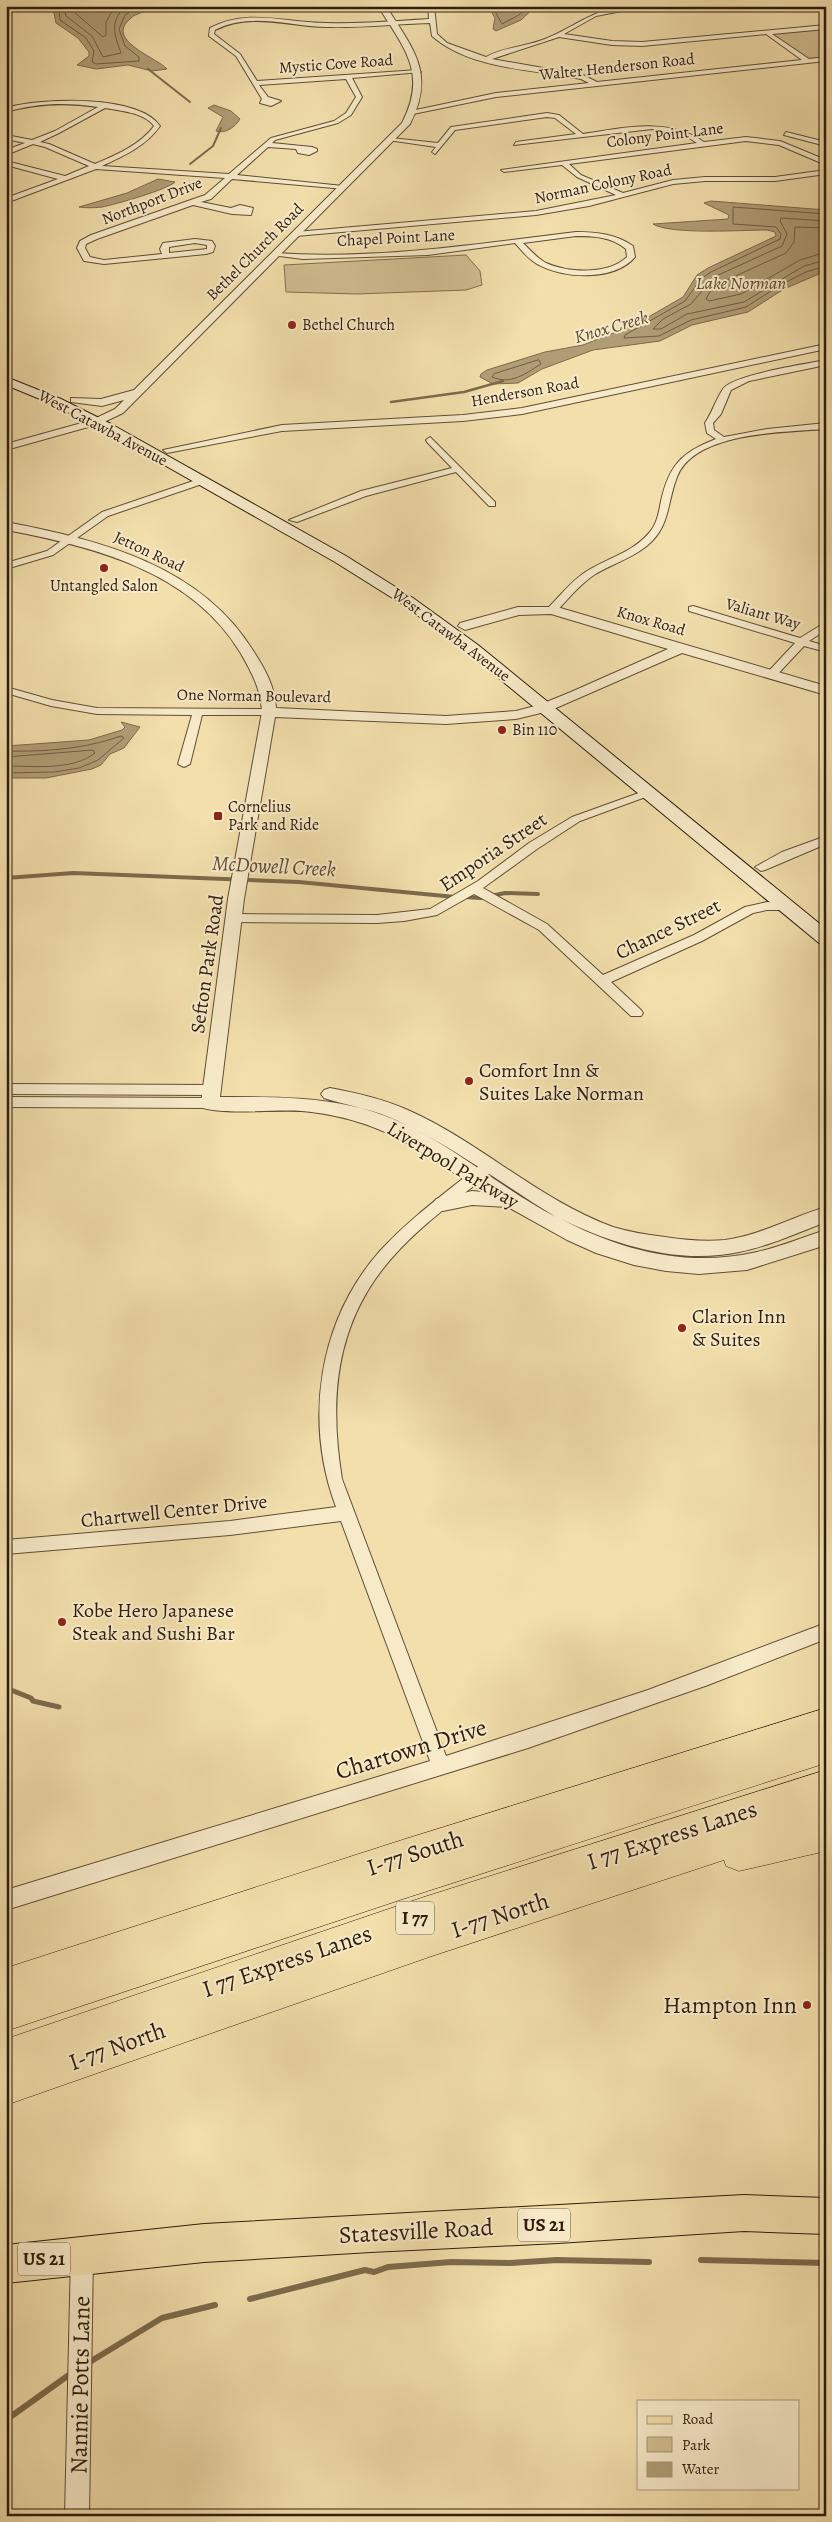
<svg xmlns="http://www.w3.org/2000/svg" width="832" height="2522" viewBox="0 0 832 2522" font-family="Alegreya,serif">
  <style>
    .green { fill: #d1be91; stroke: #806e50 }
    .water { fill: #b09d76; stroke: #7c6a4c }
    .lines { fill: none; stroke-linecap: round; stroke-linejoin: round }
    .shore { stroke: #705d42; stroke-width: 1 }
    .stream-far4 { stroke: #7c6a4c; stroke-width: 2 }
    .stream-far3 { stroke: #7c6a4c; stroke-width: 2.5 }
    .stream-far2 { stroke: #7c6a4c; stroke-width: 4 }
    .stream-far1 { stroke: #7c6a4c; stroke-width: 5 }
    .stream { stroke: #7c6a4c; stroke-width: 6 }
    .minor-casing { stroke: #604e36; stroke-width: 2 }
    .tertiary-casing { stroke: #604e36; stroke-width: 2 }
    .secondary-casing { stroke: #2f1d0e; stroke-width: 2 }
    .primary-casing { stroke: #2f1d0e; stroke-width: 2 }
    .motorway-casing { stroke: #2f1d0e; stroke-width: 1 }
    .minor { fill: #f7eac9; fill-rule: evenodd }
    .tertiary { fill: #f7eac9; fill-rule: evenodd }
    .secondary { fill: #f7eac9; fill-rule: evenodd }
    .primary { fill: #f2dfac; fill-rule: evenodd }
    .motorway { fill: #f2dfac; fill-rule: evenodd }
    .poi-dot { fill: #8f2418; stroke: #f7eac9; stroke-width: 2 }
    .labels { text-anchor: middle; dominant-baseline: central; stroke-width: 4; stroke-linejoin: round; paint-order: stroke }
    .far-street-label { font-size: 16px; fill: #2f1d0e; stroke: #f7eac9 }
    .far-poi-label { font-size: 16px; fill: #2f1d0e; stroke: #f7eac9; text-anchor: start }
    .far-water-label { font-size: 18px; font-style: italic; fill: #5c4a32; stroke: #f7eac9 }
    .shield { fill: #f7eac9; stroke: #6b5a46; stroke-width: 1 }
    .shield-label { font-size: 19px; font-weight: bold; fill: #2f1d0e }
    .street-label { font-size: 20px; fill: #2f1d0e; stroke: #f7eac9 }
    .poi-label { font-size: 20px; fill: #2f1d0e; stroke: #f7eac9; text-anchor: start }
    .water-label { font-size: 21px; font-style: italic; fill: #5c4a32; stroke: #f7eac9 }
    .near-street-label { font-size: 24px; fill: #2f1d0e; stroke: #f7eac9 }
    .near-poi-label { font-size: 24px; fill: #2f1d0e; stroke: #f7eac9; text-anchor: end }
  </style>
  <rect width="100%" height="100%" fill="#f2dfac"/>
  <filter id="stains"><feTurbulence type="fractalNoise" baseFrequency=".004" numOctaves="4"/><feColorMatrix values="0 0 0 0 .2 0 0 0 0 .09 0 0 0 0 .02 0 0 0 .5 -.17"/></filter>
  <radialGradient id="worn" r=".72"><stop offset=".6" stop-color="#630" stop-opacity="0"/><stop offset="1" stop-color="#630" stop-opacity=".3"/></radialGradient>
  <g class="green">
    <path d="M 826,27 L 826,59 L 808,61 L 767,33 Z"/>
    <path d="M 466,255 L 480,271 L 482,285 L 466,290 L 357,294 L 286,292 L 284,265 Z"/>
  </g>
  <g class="water">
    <path d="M 42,6 L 122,6 L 148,10 C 143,13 136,13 131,18 C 103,40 158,58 167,69 L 152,71 L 128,65 L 96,69 L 77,65 L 89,56 L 89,52 L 78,38 L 56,23 L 54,13 Z"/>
    <path d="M 488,6 L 536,6 L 521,20 L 496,31 L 493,29 L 495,18 Z"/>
    <path d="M 214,105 L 231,111 L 240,119 C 235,127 226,134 216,131 L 223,117 L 208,108 Z"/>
    <path d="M 158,179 L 175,182 C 169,189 114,205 102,207 C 94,208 86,208 79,207 L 127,193 Z"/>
    <path d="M 711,201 L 826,210 L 826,271 L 784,289 L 748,312 L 692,325 L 660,341 L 593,350 L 542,369 L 518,383 L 493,384 L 480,377 L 481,374 L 487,370 L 545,352 L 583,345 L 638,323 L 683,297 L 697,275 L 708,268 L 776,236 L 775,232 L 767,230 C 744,230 670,235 653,224 L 728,219 L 729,215 L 727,214 L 704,203 Z"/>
    <path d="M 121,722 L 140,727 L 124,748 L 110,754 L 101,765 L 92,769 L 46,778 L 6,778 L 6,746 L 89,740 L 122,730 L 125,727 Z"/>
  </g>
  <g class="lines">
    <g class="shore">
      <path d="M 51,6 L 59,11 L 60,20 L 86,38 L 94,51 L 92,62 L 96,64 L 139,61 L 139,57 L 125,46 L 119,29 L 125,15 L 139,6"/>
      <path d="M 63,6 L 66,16 L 92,36 L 103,57 L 121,53 C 114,34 109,20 127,6"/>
      <path d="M 72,6 L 74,12 L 103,37 L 106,35 L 106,22 L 115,6"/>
      <path d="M 492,6 L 502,24 L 519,15 L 529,6"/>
      <path d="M 826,214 L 733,207 L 733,224 L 776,227 L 781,234 L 780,239 L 711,272 L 701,279 L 685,301 L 625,335 L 624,338 L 659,336 L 691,320 L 746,307 L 782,284 L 806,272 L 826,266"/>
      <path d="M 826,221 L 781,218 L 780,221 L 787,234 L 782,246 L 714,277 L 691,304 L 663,319 L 653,329 L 661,329 L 687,314 L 744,302 L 804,266 L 826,260"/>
      <path d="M 826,228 L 795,227 L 794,242 L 786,253 L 718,284 L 712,288 L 706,299 L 709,301 L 741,294 L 800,260 L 826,252"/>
      <path d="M 539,360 L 541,364 C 525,374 511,385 492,377 L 494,374 Z"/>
      <path d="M 6,751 C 45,752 84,749 121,736 L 124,738 L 98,760 L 79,768 L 54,772 L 6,773"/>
      <path d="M 6,757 L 93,750 L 95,753 C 72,771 33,766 6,766"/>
    </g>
    <g class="stream-far4">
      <path d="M 148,69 L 190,102"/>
      <path d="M 190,164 L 213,146 L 221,128"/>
    </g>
    <path class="stream-far3" d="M 391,402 L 464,392 L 503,381"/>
    <g class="stream-far2">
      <path d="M 6,878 L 73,873 L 299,882 L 455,897"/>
      <path d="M 463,897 L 481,898 L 505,893 L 538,894"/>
    </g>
    <path class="stream-far1" d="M 6,1688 L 31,1698 L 33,1701 L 59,1707"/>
    <g class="stream">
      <path d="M 701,2260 L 826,2263"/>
      <path d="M 250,2299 L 365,2270 L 374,2272 L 388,2267 L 451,2262 L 510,2263 L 557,2260 L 649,2262"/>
      <path d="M 88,2363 L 162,2318 L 215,2305"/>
      <path d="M 6,2420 L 73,2372"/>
    </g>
    <defs>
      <g id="minor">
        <path d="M 428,6 L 434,6 L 437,34 L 447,43 L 486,57 C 504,47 525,47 545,39 C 577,26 592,9 630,6 L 632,9 L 596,16 L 564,34 L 612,41 L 642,42 L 826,25 L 826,29 L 772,34 L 809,59 L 826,57 L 826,61 L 496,97 L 413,114 L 411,111 L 496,93 L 589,83 L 581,79 C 533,69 471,70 432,36 L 430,23 C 395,24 360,28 325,27 C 287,26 251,12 215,30 L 214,34 L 240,54 L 257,81 L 418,70 L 421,72 L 352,78 L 362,97 L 351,115 L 338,123 L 275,140 L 272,143 L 312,147 L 317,149 L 317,151 L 309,155 L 298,153 L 296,149 L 268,147 L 237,175 L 343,186 L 345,189 L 232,179 L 211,199 L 201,202 L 231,208 L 240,205 L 253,208 L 251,215 L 232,214 L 193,205 L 97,239 L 86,244 L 85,248 L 90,257 L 104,260 L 162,254 L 160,249 L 163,243 L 195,239 L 212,241 L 215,246 L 213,252 L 206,254 L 104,264 L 84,261 L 77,248 L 80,241 L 91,235 L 205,195 L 225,178 L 96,169 L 6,203 L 6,198 L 58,179 L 6,165 L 6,161 L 65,176 L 89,166 L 45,147 L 33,144 L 6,155 L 6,150 L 25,143 L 6,139 L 6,135 L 32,140 L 55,131 L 98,107 C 66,102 37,103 6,112 L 6,108 C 40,98 138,94 160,126 C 146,146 124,156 102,166 L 229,174 L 271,138 L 334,121 L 346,113 L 356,97 L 346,79 L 259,85 L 268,97 L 281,101 L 271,106 L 260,103 L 262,99 L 236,56 L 209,36 L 210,28 C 248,8 286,23 326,23 C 361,24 395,21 429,19 ZM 766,34 L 802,60 L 597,82 L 583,75 L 492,59 L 559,37 L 612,45 L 642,46 ZM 105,108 C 120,111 144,112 154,126 C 140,145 116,155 95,164 L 49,144 L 40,142 L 59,133 ZM 195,243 L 207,245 L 207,249 L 169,253 L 169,247 Z"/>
        <path d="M 818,6 L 826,6 L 826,10 L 819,7 Z"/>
        <path d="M 547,113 L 559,115 L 583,134 C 624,128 668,117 704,142 L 746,137 L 780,141 L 826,160 L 826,165 L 779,145 L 746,141 L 569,164 L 581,175 L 623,193 L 673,180 L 705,177 L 775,177 L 826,170 L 826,174 L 775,181 L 705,181 L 673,184 L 589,206 L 536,215 L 296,236 L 292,234 L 296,232 L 536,211 L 616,195 L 577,177 L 562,165 L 504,172 L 501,170 L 697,143 L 686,136 L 652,129 L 514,145 L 516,142 L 576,134 L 555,118 L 547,117 L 455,130 L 435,154 L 432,152 L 436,147 L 388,140 L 391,138 L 438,143 L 451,127 Z"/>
        <path d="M 786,132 L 826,142 L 826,146 L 784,135 Z"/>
        <path d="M 576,232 C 596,232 616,234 633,246 L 635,257 C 615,281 564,279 539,265 C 529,260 522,251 515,243 L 428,255 L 303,259 L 271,255 L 275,253 C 376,260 476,244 576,232 ZM 576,236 C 594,236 612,237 626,249 L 627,257 C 608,275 569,273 546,263 C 537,258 530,250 523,243 Z"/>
        <path d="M 826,344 L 826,349 L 522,414 L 463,421 L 282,431 L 167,453 L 163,450 L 282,425 L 463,415 L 522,408 Z"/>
        <path d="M 826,360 L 826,365 L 749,381 L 731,390 L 721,414 L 713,423 L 714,430 L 724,437 L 767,429 L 826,423 L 826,429 C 785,432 694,432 677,477 C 668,499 670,522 653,540 C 637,557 613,563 594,575 C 579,585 568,599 556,612 L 548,612 L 548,608 C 561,595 572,580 587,571 C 608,558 633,552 649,533 C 657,524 659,512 661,501 C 669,465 682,452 716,439 L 707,433 L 705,423 C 713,411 715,401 723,389 C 732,375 806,364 826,360 Z"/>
        <path d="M 96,419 L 100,422 L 99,424 L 6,450 L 6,444 Z"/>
        <path d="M 430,437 L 495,502 L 495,506 L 489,506 L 456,472 L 366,496 L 297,522 L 289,520 L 361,491 L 452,468 L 427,442 L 426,440 Z"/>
        <path d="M 202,478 L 207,481 L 205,483 L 108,516 L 53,555 L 6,569 L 6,563 L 47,551 L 102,512 Z"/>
        <path d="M 693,606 L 800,638 L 826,622 L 826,630 L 809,641 L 826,646 L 826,652 L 804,646 L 775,677 L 767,677 L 767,673 L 795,643 L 689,611 L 689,607 Z"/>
        <path d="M 6,687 L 52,700 L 97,708 L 269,709 L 274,712 L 269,715 L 202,715 L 190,764 L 184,767 L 178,764 L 192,715 L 97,714 L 51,706 L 6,693 Z"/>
        <path d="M 647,790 L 653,793 L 651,795 L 580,821 L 537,849 L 483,888 L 547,924 L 603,975 L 694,935 L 745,907 L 767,902 L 789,904 L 791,907 L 789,910 L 767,910 L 753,913 L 702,941 L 611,982 L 641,1010 L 643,1013 L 641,1016 L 631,1016 L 539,930 L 474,894 L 437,915 L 404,921 L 377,923 L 234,922 L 228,918 L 234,914 L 377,915 L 430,909 L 478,881 L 529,843 L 572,817 Z"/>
        <path d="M 826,836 L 826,844 L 765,870 L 761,871 L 755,867 L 782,852 Z"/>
        <path d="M 6,1084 L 211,1085 L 218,1090 L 211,1095 L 6,1094 Z"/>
        <path d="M 6,1097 L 210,1098 L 217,1103 L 210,1108 L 6,1107 Z"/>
        <path d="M 489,1161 L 494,1162 L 496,1166 L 494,1170 C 459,1198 420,1225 390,1260 C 335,1324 329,1399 342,1479 L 446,1756 L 648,1690 L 826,1623 L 826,1639 L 708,1685 L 528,1748 L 6,1910 L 6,1890 L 430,1761 L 341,1521 L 230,1535 L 6,1554 L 6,1540 L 230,1521 L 336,1507 C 304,1421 318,1321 380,1251 C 411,1217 448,1191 484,1162 Z"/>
        <path d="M 82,2244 L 90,2247 L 93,2255 L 89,2516 L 65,2516 L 71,2255 L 74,2247 Z"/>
      </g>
      <g id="tertiary">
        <path d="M 378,6 L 386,6 C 413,49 436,73 410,124 L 123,413 L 100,424 L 92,424 L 92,420 L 115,409 L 124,400 L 102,406 L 71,402 L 71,398 L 101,399 L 134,390 L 402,123 C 428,73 404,48 378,6 Z"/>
        <path d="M 6,522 C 100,540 201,565 254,652 C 265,669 275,687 276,708 L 446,716 L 516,711 L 539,705 L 571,692 L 668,649 L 551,614 L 519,615 L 465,630 L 458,626 L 460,623 L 518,607 L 557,607 L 826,686 L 826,695 L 682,653 L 549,711 L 516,719 L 446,724 L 275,717 L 244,899 L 220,1097 C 278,1097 338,1096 393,1119 C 451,1143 500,1188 556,1217 C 503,1185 453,1146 396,1120 C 373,1109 348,1106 324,1098 L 321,1094 L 324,1090 L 330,1088 C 357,1093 384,1099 410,1111 C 481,1143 539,1200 613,1227 C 630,1232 648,1235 665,1237 C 685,1240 705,1242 725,1240 C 761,1235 792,1217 826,1207 L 826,1222 C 797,1233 769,1246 739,1252 C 679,1265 615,1245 561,1219 C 622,1251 688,1268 757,1252 C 780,1247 803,1237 826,1230 L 826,1245 L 747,1270 L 699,1274 L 666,1271 L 634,1265 L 596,1253 L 567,1240 L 508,1207 L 472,1205 L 443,1211 L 436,1209 L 433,1204 L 436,1199 L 472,1191 L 483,1192 C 417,1150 384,1119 302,1111 C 274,1109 228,1115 203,1108 L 201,1103 L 228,899 L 262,712 C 261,689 251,671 240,652 C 191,571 92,546 6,530 Z"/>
      </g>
      <path id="secondary" d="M 6,377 L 61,399 L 111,424 L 346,556 L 413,598 L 478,645 L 826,929 L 826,945 L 819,943 L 466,651 L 402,604 L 335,562 L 101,429 L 52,404 L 6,385 Z"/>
      <path id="primary" d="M 744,2195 L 826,2198 L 826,2234 L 744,2231 L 558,2243 L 371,2252 L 204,2262 L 6,2283 L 6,2245 L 204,2224 Z"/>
      <g id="motorway">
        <path d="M 826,1708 L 826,1763 L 409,1897 L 6,2031 L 6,1968 L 402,1840 Z"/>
        <path d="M 826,1770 L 826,1851 L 739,1871 L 726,1866 L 724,1860 L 429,1957 L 6,2105 L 6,2039 L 421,1898 Z"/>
      </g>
    </defs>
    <use href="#minor" class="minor-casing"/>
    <use href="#tertiary" class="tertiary-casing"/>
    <use href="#secondary" class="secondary-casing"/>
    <use href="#primary" class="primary-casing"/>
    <use href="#motorway" class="motorway-casing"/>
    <use href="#minor" class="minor"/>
    <use href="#tertiary" class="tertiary"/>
    <use href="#secondary" class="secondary"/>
    <use href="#primary" class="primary"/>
    <use href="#motorway" class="motorway"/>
  </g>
  <g class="poi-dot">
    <circle cx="292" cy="325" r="5"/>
    <circle cx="104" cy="568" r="5"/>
    <circle cx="502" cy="730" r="5"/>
    <rect x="213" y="811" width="10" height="10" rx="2.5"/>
    <circle cx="469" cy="1081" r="5"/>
    <circle cx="682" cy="1328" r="5"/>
    <circle cx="62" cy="1622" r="5"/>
    <circle cx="807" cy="2005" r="5"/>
  </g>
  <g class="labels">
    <g class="far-street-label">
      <text transform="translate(336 64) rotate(-4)">Mystic Cove Road</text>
      <text transform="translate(617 67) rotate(-6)">Walter Henderson Road</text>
      <text transform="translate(665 135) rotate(-7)">Colony Point Lane</text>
      <text transform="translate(603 184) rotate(-12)">Norman Colony Road</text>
      <text transform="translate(152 201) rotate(-21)">Northport Drive</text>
      <text transform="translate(396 238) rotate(-3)">Chapel Point Lane</text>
      <text transform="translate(255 252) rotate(-45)">Bethel Church Road</text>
      <text transform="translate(525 392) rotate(-10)">Henderson Road</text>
      <text transform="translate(103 428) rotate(28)">West Catawba Avenue</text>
      <text transform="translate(149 552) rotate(25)">Jetton Road</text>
      <text transform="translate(763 614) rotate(16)">Valiant Way</text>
      <text transform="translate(651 621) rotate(16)">Knox Road</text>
      <text transform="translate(451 635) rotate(37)">West Catawba Avenue</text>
      <text transform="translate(254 696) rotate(1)">One Norman Boulevard</text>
    </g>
    <g class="far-poi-label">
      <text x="302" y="325">Bethel Church</text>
      <text x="104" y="586" text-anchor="middle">Untangled Salon</text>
      <text x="512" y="730">Bin 110</text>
      <text x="228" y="807">Cornelius<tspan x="228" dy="18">Park and Ride</tspan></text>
    </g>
    <g class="far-water-label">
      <text x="741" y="283">Lake Norman</text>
      <text transform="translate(611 327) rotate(-16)">Knox Creek</text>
    </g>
    <g class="shield">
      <rect x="396" y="1901.5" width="38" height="33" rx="4"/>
      <rect x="518" y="2208.5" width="52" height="33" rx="4"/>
      <rect x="18" y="2242.5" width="52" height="33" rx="4"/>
    </g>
    <g class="shield-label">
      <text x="415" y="1918">I 77</text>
      <text x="544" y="2225">US 21</text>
      <text x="44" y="2259">US 21</text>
    </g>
    <g class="street-label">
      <text transform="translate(493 852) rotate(-34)">Emporia Street</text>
      <text transform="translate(668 929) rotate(-26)">Chance Street</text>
      <text transform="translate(207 964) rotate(-82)">Sefton Park Road</text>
      <text transform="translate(453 1165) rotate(31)">Liverpool Parkway</text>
      <text transform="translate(174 1511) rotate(-6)">Chartwell Center Drive</text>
    </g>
    <g class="poi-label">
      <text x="479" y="1070">Comfort Inn &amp;<tspan x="479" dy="23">Suites Lake Norman</tspan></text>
      <text x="692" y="1316">Clarion Inn<tspan x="692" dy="23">&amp; Suites</tspan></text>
      <text x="72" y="1610">Kobe Hero Japanese<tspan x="72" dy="23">Steak and Sushi Bar</tspan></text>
    </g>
    <g class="water-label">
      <text transform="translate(274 866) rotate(3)">McDowell Creek</text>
    </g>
    <g class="near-street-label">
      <text transform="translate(411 1749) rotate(-17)">Chartown Drive</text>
      <text transform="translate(672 1835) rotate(-18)">I 77 Express Lanes</text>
      <text transform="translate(415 1853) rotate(-18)">I-77 South</text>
      <text transform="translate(500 1915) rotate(-18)">I-77 North</text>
      <text transform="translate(287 1961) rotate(-19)">I 77 Express Lanes</text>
      <text transform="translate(117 2046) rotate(-20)">I-77 North</text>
      <text transform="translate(416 2231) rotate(-3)">Statesville Road</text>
      <text transform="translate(80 2385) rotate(-89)">Nannie Potts Lane</text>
    </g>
    <g class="near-poi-label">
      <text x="797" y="2005">Hampton Inn</text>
    </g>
  </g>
  <rect width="832" height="2522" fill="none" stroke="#f2dfac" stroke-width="25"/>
  <rect x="8" y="8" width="817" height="2507" fill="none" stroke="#2f1d0e" stroke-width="2.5"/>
  <rect x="12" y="12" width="807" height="2497" fill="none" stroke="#2f1d0e"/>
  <rect x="637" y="2400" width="162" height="90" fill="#f7eac9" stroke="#a7987e"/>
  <rect x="647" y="2416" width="25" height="8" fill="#f2dfac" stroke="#a7987e"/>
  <text x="682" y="2424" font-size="15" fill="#2f1d0e">Road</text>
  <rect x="647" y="2437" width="25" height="15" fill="#d1be91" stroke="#a7987e"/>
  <text x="682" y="2450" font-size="15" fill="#2f1d0e">Park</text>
  <rect x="647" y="2462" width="25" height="15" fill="#b09d76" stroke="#a7987e"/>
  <text x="682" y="2474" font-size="15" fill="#2f1d0e">Water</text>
  <rect width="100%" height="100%" filter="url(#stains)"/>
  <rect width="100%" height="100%" fill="url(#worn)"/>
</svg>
